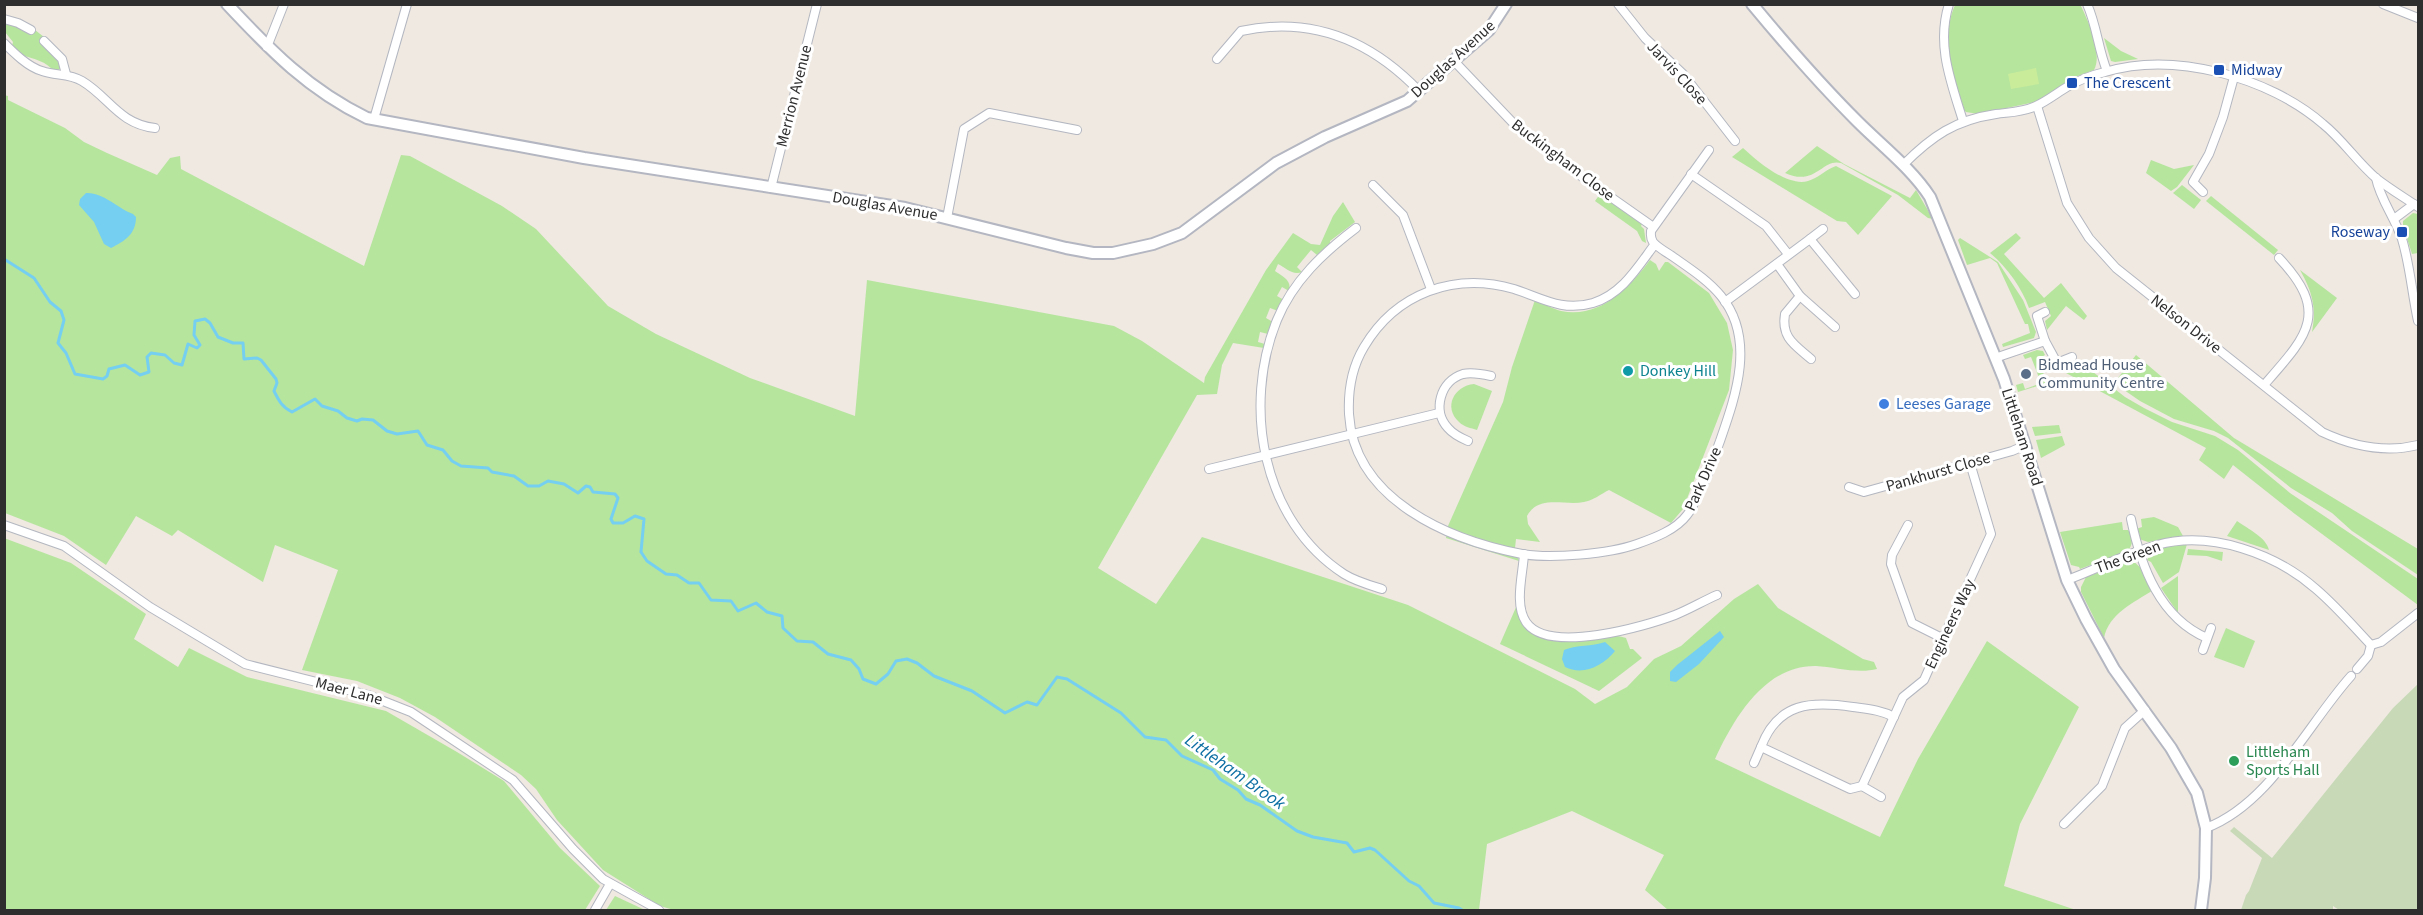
<svg xmlns="http://www.w3.org/2000/svg" width="2423" height="915" viewBox="0 0 2423 915" font-family="'Source Sans 3',sans-serif">
  <style>
    .green { fill: #b6e59e }
    .cemetery { fill: #c8d9b8 }
    .pitch { fill: #c9ec9a }
    .water { fill: #75cff0 }
    .lines { fill: none; stroke-linecap: round; stroke-linejoin: round }
    .stream { stroke: #75cff0; stroke-width: 3 }
    .street-casing { stroke: #b4b7c1; stroke-width: 10 }
    .secondary-casing { stroke: #b4b7c1; stroke-width: 14 }
    .street { stroke: #fff; stroke-width: 8 }
    .secondary { stroke: #fff; stroke-width: 10 }
    .transit-dot { fill: #1a4fb4; stroke: #fff; stroke-width: 2 }
    .culture-dot { fill: #0f9aa8; stroke: #fff; stroke-width: 2 }
    .service-dot { fill: #5c6f8a; stroke: #fff; stroke-width: 2 }
    .shop-dot { fill: #3f7fe0; stroke: #fff; stroke-width: 2 }
    .leisure-dot { fill: #2e9e5b; stroke: #fff; stroke-width: 2 }
    .labels { text-anchor: middle; dominant-baseline: central; stroke-width: 6; stroke-linejoin: round; paint-order: stroke }
    .street-label { font-size: 16px; fill: #2e2e2e; stroke: #fff }
    .transit-label { font-size: 16px; fill: #164399; stroke: #fff; text-anchor: start }
    .service-label { font-size: 16px; fill: #4e5e75; stroke: #fff; text-anchor: start }
    .culture-label { font-size: 16px; fill: #0d838f; stroke: #fff; text-anchor: start }
    .shop-label { font-size: 16px; fill: #366cbe; stroke: #fff; text-anchor: start }
    .leisure-label { font-size: 16px; fill: #27864d; stroke: #fff; text-anchor: start }
    .water-label { font-size: 18px; font-style: italic; fill: #0d6fa3; stroke: #fff }
  </style>
  <rect width="100%" height="100%" fill="#efe9e1"/>
  <g class="green">
    <path d="M 2080,4 C 2088,20 2103,54 2094,70 L 2075,77 L 2040,101 L 1978,114 L 1966,112 L 1962,108 C 1952,72 1940,40 1955,5 Z"/>
    <path d="M 5,24 L 25,29 L 32,34 L 35,30 L 44,37 L 41,41 L 58,58 L 63,67 L 58,70 L 53,71 C 48,62 32,58 24,56 C 19,55 15,49 12,46 L 13,42 L 5,32 Z"/>
    <path d="M 2104,38 L 2121,51 L 2138,59 L 2115,62 L 2111,61 Z"/>
    <path d="M 4,95 L 8,96 L 8,100 L 65,128 L 84,142 L 107,153 L 157,175 L 170,158 L 180,156 L 181,169 L 364,266 L 401,155 L 410,156 L 502,206 L 536,229 L 608,306 L 656,334 L 750,378 L 855,416 L 867,280 L 1114,326 L 1142,341 L 1204,383 L 1205,377 L 1266,270 L 1293,233 L 1311,244 L 1320,245 L 1333,216 L 1343,202 L 1355,222 L 1330,241 L 1330,243 L 1317,255 L 1311,250 L 1297,267 L 1302,272 C 1293,276 1286,268 1278,264 L 1275,271 C 1283,277 1292,280 1289,291 L 1282,287 L 1277,296 L 1284,300 L 1278,311 L 1270,308 L 1266,318 L 1273,322 L 1268,334 L 1260,332 L 1258,342 L 1265,344 L 1264,348 L 1233,343 L 1222,365 L 1217,394 L 1197,395 L 1098,568 L 1156,604 L 1202,537 L 1408,605 L 1575,689 L 1595,704 L 1627,687 L 1654,659 L 1681,646 L 1734,599 L 1758,584 L 1778,608 L 1863,659 L 1874,662 L 1877,669 C 1858,674 1835,667 1816,666 C 1765,665 1734,718 1715,759 L 1880,837 L 1918,759 L 1987,641 L 2079,707 L 2020,824 L 2004,886 L 2076,910 L 1668,910 L 1645,890 L 1664,855 L 1572,811 L 1487,844 L 1479,910 L 674,910 L 660,906 L 603,870 L 557,820 L 536,789 L 521,775 L 435,717 L 400,698 L 357,681 L 302,670 L 338,570 L 275,545 L 263,582 L 178,530 L 172,536 L 136,516 L 106,565 L 64,536 L 5,513 Z"/>
    <path d="M 1817,146 L 1844,164 L 1910,198 L 1916,190 L 1933,219 L 1928,218 L 1898,195 L 1841,163 C 1822,158 1816,187 1785,173 Z"/>
    <path d="M 1743,148 C 1757,161 1787,187 1808,181 C 1819,178 1826,169 1836,166 L 1892,196 L 1858,235 L 1846,222 L 1837,221 L 1732,157 Z"/>
    <path d="M 2151,160 L 2174,169 L 2194,165 L 2177,187 L 2171,191 L 2146,173 Z"/>
    <path d="M 2182,185 L 2201,200 L 2194,209 L 2173,193 Z"/>
    <path d="M 1600,194 L 1642,224 L 1641,226 L 1644,229 L 1646,243 L 1642,241 L 1637,231 L 1595,201 Z"/>
    <path d="M 2211,196 L 2278,250 L 2274,255 L 2206,201 Z"/>
    <path d="M 2413,213 L 2418,214 L 2418,253 L 2412,254 L 2403,226 L 2403,221 Z"/>
    <path d="M 2016,233 L 2021,238 L 2004,254 L 2044,298 L 2061,283 L 2087,316 L 2084,320 L 2066,306 L 2047,330 L 2045,321 L 2051,316 L 2045,302 L 2029,308 C 2022,288 2006,266 1990,253 Z"/>
    <path d="M 1960,238 L 1998,262 L 2023,300 L 2036,332 L 2034,338 L 2003,347 L 2002,344 L 2030,333 L 2028,324 L 2025,324 L 1997,263 L 1990,258 L 1967,265 L 1958,240 Z"/>
    <path d="M 1650,260 L 1656,264 L 1659,271 L 1665,262 L 1668,262 L 1709,293 L 1727,323 L 1733,350 L 1729,390 L 1683,509 L 1671,523 L 1609,490 C 1601,494 1592,501 1584,502 C 1564,506 1539,494 1527,516 L 1528,524 L 1540,542 L 1516,539 L 1515,548 L 1519,561 L 1446,538 L 1448,526 L 1503,402 L 1512,367 L 1535,300 C 1544,303 1552,309 1561,311 C 1600,319 1629,288 1650,260 Z"/>
    <path d="M 2300,270 L 2337,298 L 2312,332 C 2317,308 2312,291 2300,270 Z"/>
    <path d="M 2037,350 L 2043,351 L 2045,355 L 2038,359 L 2047,383 L 2018,392 L 2016,385 L 2023,383 L 2025,389 L 2041,383 L 2031,357 L 2025,359 L 2023,355 Z"/>
    <path d="M 2136,355 L 2234,438 L 2418,549 L 2418,575 L 2352,531 L 2332,513 L 2291,488 L 2228,438 L 2214,431 L 2174,419 L 2140,401 L 2114,383 Z"/>
    <path d="M 2079,361 L 2125,397 L 2144,408 L 2172,422 L 2215,436 L 2238,450 L 2290,493 L 2418,579 L 2418,605 L 2295,514 L 2233,465 L 2224,479 L 2199,460 L 2206,448 L 2066,373 L 2078,368 L 2076,362 Z"/>
    <path d="M 1474,384 L 1492,391 L 1477,430 C 1471,428 1464,427 1459,422 C 1443,407 1454,386 1474,384 Z"/>
    <path d="M 2059,425 L 2061,433 L 2035,436 L 2032,427 Z"/>
    <path d="M 2062,436 L 2065,445 L 2041,458 L 2036,440 Z"/>
    <path d="M 2154,517 L 2178,527 L 2183,536 L 2148,542 L 2139,539 L 2136,529 L 2142,527 L 2141,519 Z"/>
    <path d="M 2237,521 C 2248,529 2266,537 2269,550 L 2227,536 Z"/>
    <path d="M 2122,522 L 2123,530 L 2128,530 C 2134,537 2133,544 2128,551 L 2080,569 L 2079,567 L 2071,565 L 2060,532 Z"/>
    <path d="M 4,538 L 71,563 L 146,614 L 134,639 L 178,667 L 189,648 L 247,677 L 386,711 L 457,752 L 504,781 L 560,848 L 600,886 L 585,910 L 5,910 Z"/>
    <path d="M 2187,544 L 2179,572 L 2163,583 L 2151,562 L 2147,560 C 2155,546 2172,545 2187,544 Z"/>
    <path d="M 2188,549 L 2223,552 L 2222,561 L 2207,556 L 2187,555 Z"/>
    <path d="M 2132,560 L 2142,569 L 2153,590 C 2134,603 2109,613 2104,638 L 2081,592 L 2081,587 L 2086,577 Z"/>
    <path d="M 2178,576 L 2178,613 L 2161,588 Z"/>
    <path d="M 1517,605 C 1536,666 1585,626 1626,638 L 1630,649 L 1633,649 L 1642,658 L 1599,691 L 1500,644 Z"/>
    <path d="M 2226,628 L 2255,641 L 2244,668 L 2214,657 Z"/>
    <path d="M 615,896 L 645,910 L 606,910 Z"/>
  </g>
  <path class="cemetery" d="M 2418,684 L 2418,910 L 2339,910 L 2333,906 L 2333,910 L 2241,910 L 2246,895 L 2249,891 L 2262,858 L 2230,831 L 2234,827 L 2272,858 L 2393,708 Z"/>
  <path class="pitch" d="M 2036,68 L 2039,84 L 2011,89 L 2008,74 Z"/>
  <g class="water">
    <path d="M 86,193 C 103,192 117,208 133,214 L 136,217 C 136,234 125,241 111,248 L 104,244 L 94,222 L 79,205 L 80,199 Z"/>
    <path d="M 1720,631 L 1724,637 L 1699,664 L 1676,682 L 1670,681 L 1670,672 L 1677,665 Z"/>
    <path d="M 1605,642 L 1615,651 C 1603,666 1583,676 1565,667 L 1562,659 L 1564,650 C 1578,644 1591,647 1605,642 Z"/>
  </g>
  <g class="lines">
    <path class="stream" d="M 4,259 L 34,278 L 50,302 L 61,311 L 64,320 L 58,343 L 66,353 L 75,374 L 103,379 L 107,376 L 109,369 L 125,365 L 140,375 L 149,372 L 147,357 L 151,353 L 165,355 L 174,363 L 182,365 L 188,344 L 197,348 L 200,345 L 194,335 L 195,321 L 205,319 L 210,323 L 218,337 L 233,343 L 243,343 L 244,359 L 257,358 L 261,360 L 276,379 L 277,383 L 274,391 C 279,401 282,407 292,412 L 315,399 L 322,406 L 338,411 L 347,418 L 357,421 L 362,419 L 373,420 L 387,431 L 397,434 L 418,431 L 427,445 L 443,450 L 452,461 L 461,466 L 488,468 L 492,472 L 514,476 L 528,486 L 539,486 L 548,481 L 564,484 L 578,493 L 586,486 L 590,487 L 593,492 L 615,494 L 618,498 L 611,519 L 613,523 L 623,523 L 635,516 L 644,519 L 641,552 L 647,561 L 666,574 L 677,575 L 689,583 L 699,583 L 711,600 L 731,601 L 738,611 L 756,603 L 767,612 L 782,616 L 783,628 L 797,641 L 813,642 L 828,654 L 851,660 L 859,669 L 863,679 L 876,684 L 888,674 L 896,661 L 907,659 L 917,663 L 934,676 L 972,691 L 1005,713 L 1027,702 L 1037,705 L 1057,677 L 1067,679 L 1121,713 L 1145,737 L 1166,740 L 1182,756 L 1213,770 L 1220,779 L 1238,790 L 1246,799 L 1260,805 L 1297,831 L 1313,837 L 1347,843 L 1354,852 L 1370,848 L 1375,850 L 1409,881 L 1419,886 L 1434,903 L 1459,908 L 1462,910"/>
    <defs>
      <g id="street">
        <path d="M 1618,4 L 1645,38 L 1683,74 L 1735,141"/>
        <path d="M 1949,4 C 1936,45 1951,82 1963,121"/>
        <path d="M 2087,4 C 2097,26 2098,49 2107,71"/>
        <path d="M 2383,4 L 2418,18"/>
        <path d="M 4,19 L 18,23 L 31,30"/>
        <path d="M 44,41 L 62,59 L 66,74"/>
        <path d="M 4,43 C 14,53 28,67 42,71 C 56,76 69,73 82,81 C 109,97 119,124 155,128"/>
        <path d="M 267,47 L 284,4"/>
        <path d="M 1217,59 L 1241,31 C 1311,16 1370,40 1419,91"/>
        <path d="M 1454,61 L 1515,125 L 1568,167 L 1652,226"/>
        <path d="M 2037,106 L 2067,203 L 2089,238 L 2116,268 L 2322,432 C 2352,446 2386,453 2418,445"/>
        <path d="M 374,119 L 407,4"/>
        <path d="M 1903,165 C 1932,136 1955,120 1996,114 C 2011,112 2023,112 2036,106 C 2047,101 2057,93 2067,87 C 2079,80 2092,75 2105,72 C 2174,51 2269,77 2323,124 C 2343,140 2357,162 2377,179 C 2390,189 2405,198 2418,207"/>
        <path d="M 1691,174 L 1766,226 L 1788,254"/>
        <path d="M 2376,178 C 2380,199 2395,218 2402,239 C 2410,265 2412,294 2418,321"/>
        <path d="M 1373,185 L 1403,215 L 1431,289"/>
        <path d="M 771,188 L 817,4"/>
        <path d="M 2203,192 L 2193,182 L 2209,154 L 2223,117 L 2234,77"/>
        <path d="M 947,218 L 964,129 L 989,113 L 1077,130"/>
        <path d="M 2394,219 L 2414,204"/>
        <path d="M 1356,228 C 1323,253 1293,281 1277,320 C 1242,406 1262,521 1344,574 C 1355,581 1369,585 1382,589"/>
        <path d="M 1810,239 L 1823,229"/>
        <path d="M 1655,244 C 1637,268 1622,294 1593,303 C 1562,312 1542,298 1514,289 C 1454,272 1396,293 1364,347 C 1352,367 1348,392 1349,414 C 1354,500 1449,540 1522,554 C 1551,559 1609,554 1637,544 C 1654,538 1676,530 1687,515 C 1693,508 1696,498 1701,489 C 1709,474 1714,457 1720,441 C 1736,395 1756,339 1721,296 C 1708,280 1689,268 1672,256 C 1666,252 1657,247 1653,242 C 1650,237 1651,236 1651,231 L 1709,150"/>
        <path d="M 1777,264 L 1800,296 L 1835,327"/>
        <path d="M 1800,296 L 1785,314 C 1781,338 1795,345 1811,359"/>
        <path d="M 1725,302 L 1810,239 L 1855,294"/>
        <path d="M 2045,312 L 2037,316 L 2045,341"/>
        <path d="M 1995,358 L 2045,341 L 2057,363 L 2072,357"/>
        <path d="M 2043,368 L 2057,363"/>
        <path d="M 2264,385 C 2307,336 2331,313 2279,258"/>
        <path d="M 1468,441 C 1461,438 1453,434 1448,428 C 1432,411 1440,381 1463,374 C 1472,372 1482,374 1491,376"/>
        <path d="M 1209,469 L 1439,413"/>
        <path d="M 1849,487 L 1864,492 L 2012,451 L 2026,445"/>
        <path d="M 2131,519 C 2141,567 2160,618 2207,638"/>
        <path d="M 4,525 L 64,546 L 150,607 L 245,664 L 368,695 L 411,712 L 513,780 L 573,849 L 603,879 L 659,910"/>
        <path d="M 1908,525 L 1892,555 L 1891,564 L 1912,623 L 1942,638"/>
        <path d="M 1524,554 C 1523,574 1514,604 1526,622 C 1548,655 1646,626 1675,615 C 1690,609 1703,601 1717,595"/>
        <path d="M 2067,580 C 2097,569 2127,553 2157,545 C 2211,530 2276,554 2316,589 C 2336,606 2353,626 2371,645"/>
        <path d="M 2371,645 L 2381,642 L 2418,613"/>
        <path d="M 2203,650 L 2211,628"/>
        <path d="M 2357,669 L 2368,656 L 2371,645"/>
        <path d="M 1754,763 L 1761,747"/>
        <path d="M 1862,786 L 1850,789 L 1761,747 C 1778,702 1811,701 1853,707 C 1867,709 1881,710 1894,717"/>
        <path d="M 1881,797 L 1862,786 L 1903,697 L 1924,680 L 1928,671 L 1991,534 L 1970,463"/>
        <path d="M 2064,824 L 2102,786 L 2125,728 L 2145,710"/>
        <path d="M 2206,828 C 2270,804 2307,725 2351,676"/>
        <path d="M 595,910 L 610,884"/>
      </g>
      <g id="secondary">
        <path d="M 227,4 C 271,51 309,90 367,118 L 584,158 L 905,208 L 1066,248 L 1093,253 L 1113,253 L 1153,244 L 1182,233 L 1276,163 L 1325,137 L 1407,101 L 1489,30 L 1506,4"/>
        <path d="M 1752,4 C 1786,45 1820,84 1857,121 C 1882,146 1911,168 1930,197 L 2004,379 L 2067,580 L 2086,619 L 2114,669 L 2171,748 L 2197,793 L 2206,828 L 2205,878 L 2201,910"/>
      </g>
    </defs>
    <use href="#street" class="street-casing"/>
    <use href="#secondary" class="secondary-casing"/>
    <use href="#street" class="street"/>
    <use href="#secondary" class="secondary"/>
  </g>
  <g class="transit-dot">
    <rect x="2213" y="64" width="12" height="12" rx="3"/>
    <rect x="2066" y="77" width="12" height="12" rx="3"/>
    <rect x="2396" y="226" width="12" height="12" rx="3"/>
  </g>
  <circle class="culture-dot" cx="1628" cy="371" r="6"/>
  <circle class="service-dot" cx="2026" cy="374" r="6"/>
  <circle class="shop-dot" cx="1884" cy="404" r="6"/>
  <circle class="leisure-dot" cx="2234" cy="761" r="6"/>
  <g class="labels">
    <g class="street-label">
      <text transform="translate(1453 59) rotate(-42)">Douglas Avenue</text>
      <text transform="translate(1677 73) rotate(47)">Jarvis Close</text>
      <text transform="translate(794 96) rotate(-76)">Merrion Avenue</text>
      <text transform="translate(1563 160) rotate(37)">Buckingham Close</text>
      <text transform="translate(885 206) rotate(10)">Douglas Avenue</text>
      <text transform="translate(2186 324) rotate(38)">Nelson Drive</text>
      <text transform="translate(2022 437) rotate(72)">Littleham Road</text>
      <text transform="translate(1938 472) rotate(-16)">Pankhurst Close</text>
      <text transform="translate(1703 479) rotate(-66)">Park Drive</text>
      <text transform="translate(2128 557) rotate(-20)">The Green</text>
      <text transform="translate(1950 624) rotate(-65)">Engineers Way</text>
      <text transform="translate(349 691) rotate(15)">Maer Lane</text>
    </g>
    <g class="transit-label">
      <text x="2231" y="70">Midway</text>
      <text x="2084" y="83">The Crescent</text>
      <text x="2390" y="232" text-anchor="end">Roseway</text>
    </g>
    <g class="service-label">
      <text x="2038" y="365">Bidmead House<tspan x="2038" dy="18">Community Centre</tspan></text>
    </g>
    <g class="culture-label">
      <text x="1640" y="371">Donkey Hill</text>
    </g>
    <g class="shop-label">
      <text x="1896" y="404">Leeses Garage</text>
    </g>
    <g class="leisure-label">
      <text x="2246" y="752">Littleham<tspan x="2246" dy="18">Sports Hall</tspan></text>
    </g>
    <g class="water-label">
      <text transform="translate(1235 772) rotate(35)">Littleham Brook</text>
    </g>
  </g>
  <rect width="2423" height="915" fill="none" stroke="#2e2e2e" stroke-width="12"/>
</svg>
